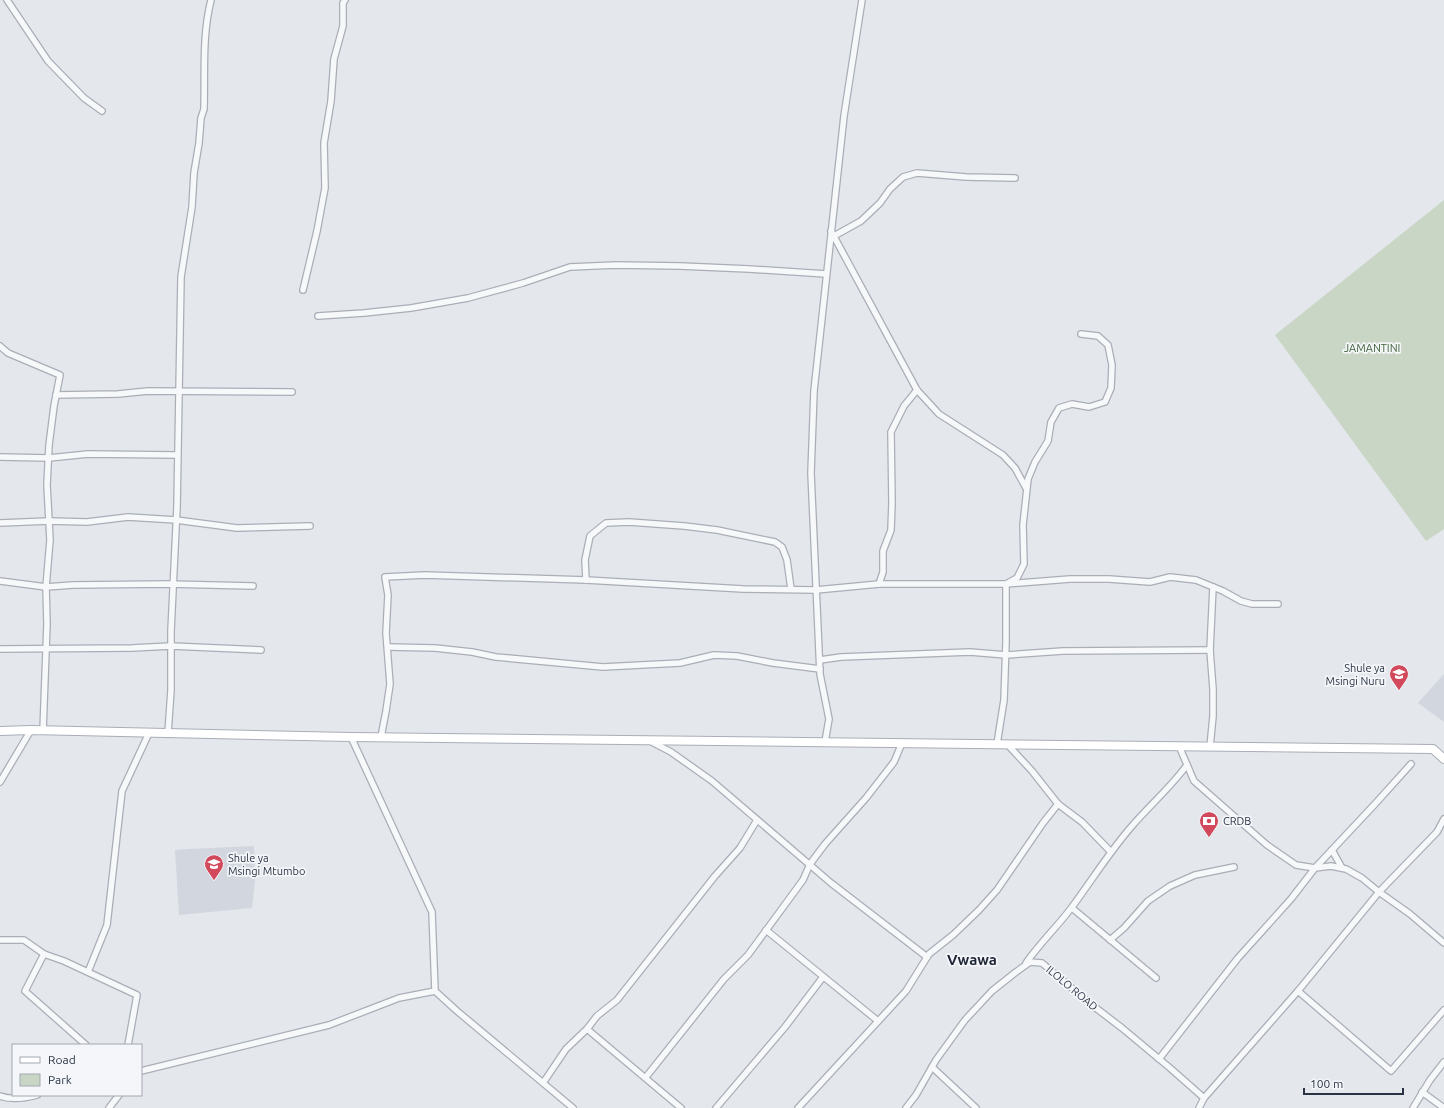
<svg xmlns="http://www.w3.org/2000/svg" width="1444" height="1108" viewBox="0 0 1444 1108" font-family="Ubuntu,sans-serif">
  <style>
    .built { fill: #d2d6de }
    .green { fill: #c9d6c5 }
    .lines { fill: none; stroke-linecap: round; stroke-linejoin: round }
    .street-casing { stroke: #a9aeb7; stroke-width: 8 }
    .secondary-casing { stroke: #a9aeb7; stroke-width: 10 }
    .street { stroke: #f7f8fa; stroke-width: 5.5 }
    .secondary { stroke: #fff; stroke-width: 8 }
    .labels { text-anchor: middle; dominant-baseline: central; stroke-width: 3.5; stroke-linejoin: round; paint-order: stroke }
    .park-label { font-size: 11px; fill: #3f6138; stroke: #f4f6f9 }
    .poi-label { font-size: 11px; fill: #2b3445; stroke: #f4f6f9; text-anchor: start }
    .street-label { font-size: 11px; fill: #2b3445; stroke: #f4f6f9 }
    .district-label { font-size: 15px; font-weight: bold; fill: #1d2536; stroke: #f4f6f9 }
  </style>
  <rect width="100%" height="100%" fill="#e4e7ec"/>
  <g class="built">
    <path d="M 1444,674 L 1444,722 L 1418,703 Z"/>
    <path d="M 254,846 L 255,882 L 252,908 L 179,915 L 175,850 L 189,849 Z"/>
  </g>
  <path class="green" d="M 1444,200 L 1444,529 L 1426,541 L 1275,335 Z"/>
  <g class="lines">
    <defs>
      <g id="street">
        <path d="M 7,0 L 48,61 L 84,98 L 102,111"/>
        <path d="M 831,231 L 917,390 L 939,414 L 1003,455 L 1015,468 L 1026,488"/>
        <path d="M 834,236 L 861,221 L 880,203 L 890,189 L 903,177 L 917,173 L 966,177 L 1015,178"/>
        <path d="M 303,290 L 317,231 L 325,188 L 324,143 L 331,101 L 334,59 L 343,26 L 343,3 L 345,0"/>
        <path d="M 318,316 L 364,313 L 411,308 L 468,298 L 523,283 L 570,267 L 616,265 L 680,266 L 749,269 L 826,274"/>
        <path d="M 0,346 L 8,353 L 60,375 L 54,406 L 49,445 L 47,485 L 50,540 L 46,587 L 47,624 L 43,731"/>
        <path d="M 56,395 L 118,394 L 148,391 L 292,392"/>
        <path d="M 0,457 L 49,458 L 88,454 L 177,455"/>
        <path d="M 0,523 L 49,521 L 87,522 L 128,517 L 176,520 L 237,528 L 310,526"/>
        <path d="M 586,580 L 585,560 L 590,536 L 606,523 L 629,522 L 684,526 L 717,530 L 775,542 L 782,547 L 787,560 L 791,589"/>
        <path d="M 0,581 L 46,587 L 73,585 L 168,584 L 253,586"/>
        <path d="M 879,584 L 883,572 L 883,551 L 891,530 L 892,503 L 891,432 L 904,406 L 917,390"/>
        <path d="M 388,647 L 435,648 L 472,652 L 496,657 L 603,667 L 680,663 L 714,655 L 737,656 L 773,663 L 820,669"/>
        <path d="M 0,649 L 132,648 L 171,646 L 261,650"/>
        <path d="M 820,660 L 841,657 L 970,652 L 1006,655 L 1063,651 L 1210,650"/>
        <path d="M 168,733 L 171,690 L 171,631 L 177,507 L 181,277 L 192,207 L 194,173 L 199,143 L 201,118 L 204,109 C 205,71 202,36 211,0"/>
        <path d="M 351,737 L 432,912 L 435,991 L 457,1011 L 573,1108"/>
        <path d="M 381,737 L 386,711 L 390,684 L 386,633 L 388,595 L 385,577 L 425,575 L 586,580 L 743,589 L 816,590 L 879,584 L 1006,584 L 1070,579 L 1109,579 L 1150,582 L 1170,577 L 1196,580 L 1223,591 L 1241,601 L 1252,604 L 1278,604"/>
        <path d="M 650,741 L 671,752 L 712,781 L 831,883 L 927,957"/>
        <path d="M 825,742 L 829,719 L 820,674 L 811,473 L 814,391 L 844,116 L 862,0"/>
        <path d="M 997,744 L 1004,700 L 1006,643 L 1006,584 L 1017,578 L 1024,564 L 1023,525 L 1028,479 L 1035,462 L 1048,441 L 1051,422 L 1059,408 L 1072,404 L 1089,407 L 1105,402 L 1111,388 L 1112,365 L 1108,345 L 1098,336 L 1081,334"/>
        <path d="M 1007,744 L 1032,771 L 1058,804 L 1082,822 L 1111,852"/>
        <path d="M 1179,746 L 1194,781 L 1267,845 L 1296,865 L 1315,868 L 1331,866 L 1346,869 L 1362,878 L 1379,892 L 1437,832 L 1444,819"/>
        <path d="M 1210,747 L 1213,716 L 1213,689 L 1210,650 L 1213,587"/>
        <path d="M 0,782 L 31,730"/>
        <path d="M 1332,850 L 1342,868"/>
        <path d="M 1072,908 L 1156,978"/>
        <path d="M 766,930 L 878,1021"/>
        <path d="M 0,940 L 24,940 L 44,954 L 64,961 L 137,995 L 128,1045"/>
        <path d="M 1110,940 L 1124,928 L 1148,901 L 1170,886 L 1195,875 L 1234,867"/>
        <path d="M 1444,943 L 1410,914 L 1379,892 L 1298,991 L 1391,1071 L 1444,1010"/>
        <path d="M 44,954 L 25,991 L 86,1045"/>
        <path d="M 1026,963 C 1040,943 1058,926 1072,907 C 1092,880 1110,851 1132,826 C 1150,805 1171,787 1187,765"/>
        <path d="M 88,972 L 107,925 L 122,791 L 149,733"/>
        <path d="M 587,1029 L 681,1108"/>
        <path d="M 1159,1059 L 1238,958 L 1291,899 L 1315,868 L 1375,804 L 1411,764"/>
        <path d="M 932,1067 L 976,1108"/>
        <path d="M 141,1071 L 329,1025 L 399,998 L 435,991"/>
        <path d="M 646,1077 L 724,979 L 748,955 L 803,880 L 810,864 L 825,844 L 866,798 L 894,762 L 902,743"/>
        <path d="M 543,1083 L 566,1049 L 587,1029 L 597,1016 L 617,1000 L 715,876 L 740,848 L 757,820"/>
        <path d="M 1422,1092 L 1444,1108"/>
        <path d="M 0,1096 C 11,1100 26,1098 37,1095"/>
        <path d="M 109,1108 L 119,1095"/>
        <path d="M 716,1108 L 785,1027 L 823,977"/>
        <path d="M 798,1108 L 906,991 L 929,954 L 953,935 L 979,910 L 997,890 L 1043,823 L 1058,804"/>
        <path d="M 906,1108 L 916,1095 L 936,1060 L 965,1020 L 992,991 L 1016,972 L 1030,962 L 1042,963 L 1092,1005 L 1122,1028 L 1170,1068 L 1204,1098"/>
        <path d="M 1199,1108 L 1204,1098 L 1298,991"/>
        <path d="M 1413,1108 L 1430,1080 L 1444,1062"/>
      </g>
      <path id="secondary" d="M 0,731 L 31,730 L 351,737 L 1433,749 L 1444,759"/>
    </defs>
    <use href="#street" class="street-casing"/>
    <use href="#secondary" class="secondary-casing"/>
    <use href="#street" class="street"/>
    <use href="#secondary" class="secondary"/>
  </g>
  <defs>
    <symbol id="school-pin" viewBox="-11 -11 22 30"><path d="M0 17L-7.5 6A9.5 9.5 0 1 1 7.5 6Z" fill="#d1495b" stroke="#f4f6f9"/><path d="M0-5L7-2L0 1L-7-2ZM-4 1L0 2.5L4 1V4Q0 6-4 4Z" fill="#fff"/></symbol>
    <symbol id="bank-pin" viewBox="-11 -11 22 30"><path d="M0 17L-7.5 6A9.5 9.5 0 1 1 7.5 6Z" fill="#d1495b" stroke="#f4f6f9"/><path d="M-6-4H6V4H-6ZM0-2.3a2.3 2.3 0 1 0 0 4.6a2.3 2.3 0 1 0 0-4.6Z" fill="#fff"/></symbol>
  </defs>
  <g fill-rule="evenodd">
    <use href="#school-pin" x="1388" y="663" width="22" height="30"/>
    <use href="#bank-pin" x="1198" y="810" width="22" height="30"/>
    <use href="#school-pin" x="203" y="853" width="22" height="30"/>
  </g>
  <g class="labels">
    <g class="park-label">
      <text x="1372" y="348">JAMANTINI</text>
    </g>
    <g class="poi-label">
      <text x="1385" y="668" text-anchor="end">Shule ya<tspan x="1385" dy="13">Msingi Nuru</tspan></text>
      <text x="1223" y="821">CRDB</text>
      <text x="228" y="858">Shule ya<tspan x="228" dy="13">Msingi Mtumbo</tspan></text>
    </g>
    <g class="street-label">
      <text transform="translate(1072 988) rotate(40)">ILOLO ROAD</text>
    </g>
    <g class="district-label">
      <text x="972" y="959">Vwawa</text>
    </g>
  </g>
  <rect x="12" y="1044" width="130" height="52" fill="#f4f6f9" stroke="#a4a8b1"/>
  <rect x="20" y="1057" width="20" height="6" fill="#ffffff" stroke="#a4a8b1"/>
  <text x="48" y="1064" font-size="12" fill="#2b3445">Road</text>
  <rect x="20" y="1074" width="20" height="12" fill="#c9d6c5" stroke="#a4a8b1"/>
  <text x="48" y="1084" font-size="12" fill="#2b3445">Park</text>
  <path d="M1304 1088v6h99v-6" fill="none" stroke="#2b3445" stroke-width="2"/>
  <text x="1310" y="1088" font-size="12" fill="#2b3445" stroke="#f4f6f9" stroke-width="3" paint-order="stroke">100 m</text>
</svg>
